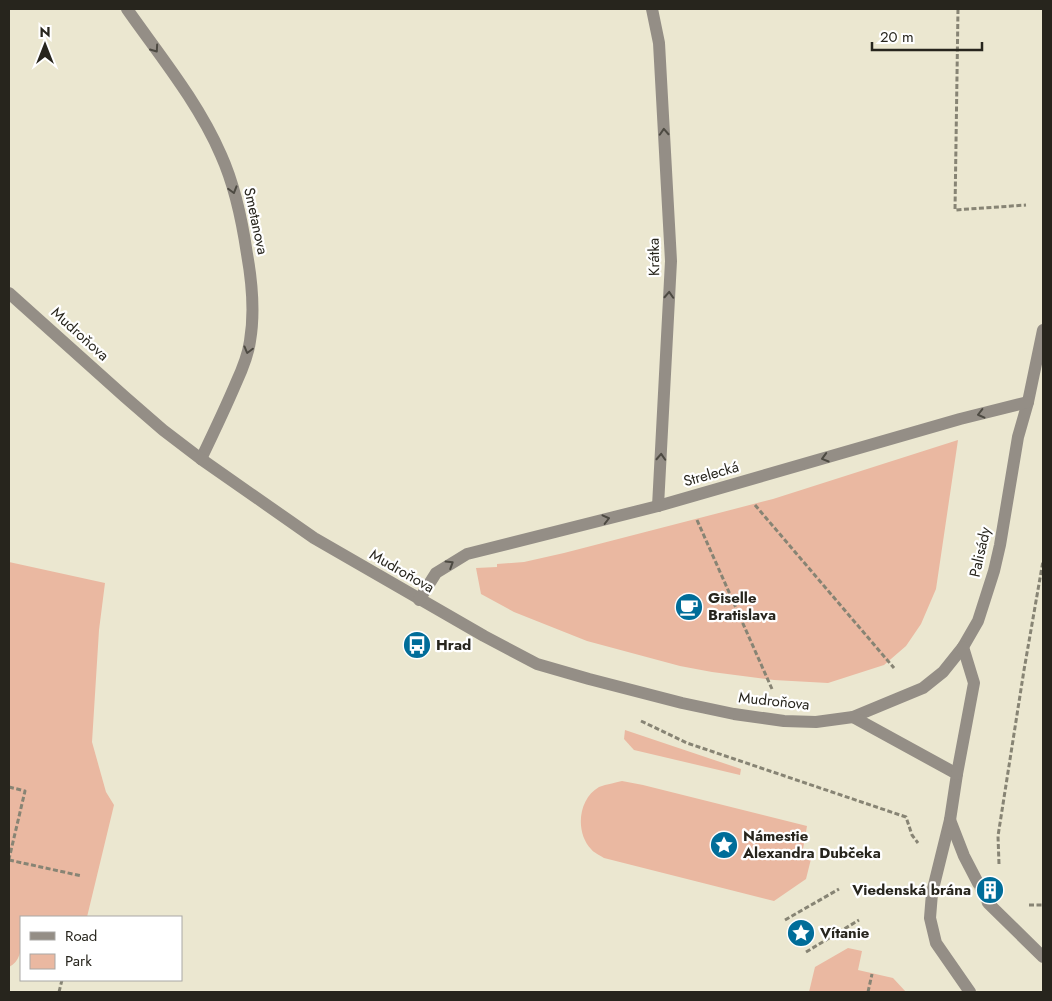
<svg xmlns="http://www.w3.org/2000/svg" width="1052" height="1001" viewBox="0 0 1052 1001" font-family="Jost,sans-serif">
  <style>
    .green { fill: #eab8a1 }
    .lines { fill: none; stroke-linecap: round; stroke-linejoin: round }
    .minor-tunnel { stroke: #c4c0ac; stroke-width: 12; stroke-dasharray: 12 6; stroke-linecap: butt }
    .path { stroke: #878474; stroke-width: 3; stroke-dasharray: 5 2.5; stroke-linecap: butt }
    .minor { stroke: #948e86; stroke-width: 12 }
    .oneway { stroke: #4d4a42 }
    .labels { text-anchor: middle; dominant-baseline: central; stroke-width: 4.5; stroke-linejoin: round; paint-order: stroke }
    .street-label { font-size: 15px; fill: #27251d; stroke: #fff }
    .poi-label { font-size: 15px; font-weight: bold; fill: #27251d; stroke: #fff; text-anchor: start }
  </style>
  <rect width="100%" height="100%" fill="#ebe7d0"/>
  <g class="green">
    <path d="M 958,440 L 936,589 L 921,624 L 906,646 L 884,665 L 828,683 L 774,680 L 712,672 L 680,666 L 587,641 L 514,612 L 481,594 L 476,568 L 497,567 L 497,564 L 524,562 L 564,553 L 773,499 Z"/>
    <path d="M 9,562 L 105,583 L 99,630 L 92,742 L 106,792 L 114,805 L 87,917 L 21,917 C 21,933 26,959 9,967 Z"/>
    <path d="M 625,730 L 741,769 L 740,775 L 634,750 L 624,739 Z"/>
    <path d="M 622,781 L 643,785 L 807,826 L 802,855 L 811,859 L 806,879 L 774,901 L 604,858 C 600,855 594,853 591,849 C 575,832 578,799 599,787 C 607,784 615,783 622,781 Z"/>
    <path d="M 848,948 L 862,951 L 858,970 L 893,978 L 906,992 L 809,992 L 815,967 Z"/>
  </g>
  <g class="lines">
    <path class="minor-tunnel" d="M 978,883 L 988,903"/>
    <g class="path">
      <path d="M 958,9 L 955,210 L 1026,205"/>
      <path d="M 755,505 L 894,668"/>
      <path d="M 697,520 L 772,689"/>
      <path d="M 641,721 L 687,743 L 906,817 L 912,835 L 918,843"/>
      <path d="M 9,787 L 25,791 L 9,859"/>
      <path d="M 9,860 L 82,876"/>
      <path d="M 999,864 L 998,836 L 1024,670 L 1043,561"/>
      <path d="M 1029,905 L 1043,905"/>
      <path d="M 785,920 L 839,889"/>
      <path d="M 806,952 L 859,920"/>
      <path d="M 59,992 L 62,980"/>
      <path d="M 868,992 L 872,974"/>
    </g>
    <g class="minor">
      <path d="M 127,9 C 160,56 198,102 221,155 C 235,186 242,220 247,254 C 252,282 255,312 250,341 C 248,356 242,370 236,383 C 225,409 213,434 201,459"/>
      <path d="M 652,9 L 659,43 L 671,261 L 658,506"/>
      <path d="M 9,293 L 125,397 L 163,430 L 201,459 L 314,538 L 484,636 L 537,664 L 589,679 L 682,703 L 734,714 L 784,721 L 816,722 L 853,717 L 923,688 L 943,672 L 963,647 L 978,621 L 994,571 L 1000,545 L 1018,437 L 1028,402 L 1043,330"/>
      <path d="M 419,600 L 436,573 L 467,554 L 658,506 L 960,419 L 1028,402"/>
      <path d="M 853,717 L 957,774 L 950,820 L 932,893 L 930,918 L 936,943 L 970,992"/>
      <path d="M 957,774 L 974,683 L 963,647"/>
      <path d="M 950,820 L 964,856 L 978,883"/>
      <path d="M 988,903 L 1043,957"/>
    </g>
  </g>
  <defs><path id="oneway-chevron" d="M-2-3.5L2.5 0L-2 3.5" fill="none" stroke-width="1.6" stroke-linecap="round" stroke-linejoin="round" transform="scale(1.25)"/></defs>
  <g class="oneway">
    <use href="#oneway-chevron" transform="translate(155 49) rotate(55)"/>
    <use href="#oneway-chevron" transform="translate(664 132) rotate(-93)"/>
    <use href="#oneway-chevron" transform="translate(233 190) rotate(74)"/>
    <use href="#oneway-chevron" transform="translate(669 295) rotate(-87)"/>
    <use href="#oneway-chevron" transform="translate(248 350) rotate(105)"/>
    <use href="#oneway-chevron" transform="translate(981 414) rotate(166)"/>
    <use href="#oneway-chevron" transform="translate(661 457) rotate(-87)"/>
    <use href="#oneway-chevron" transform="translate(825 458) rotate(164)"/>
    <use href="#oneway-chevron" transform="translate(606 519) rotate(-14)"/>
    <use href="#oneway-chevron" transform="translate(450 564) rotate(-32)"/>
  </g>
  <defs>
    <symbol id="cafe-disc" viewBox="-11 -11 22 22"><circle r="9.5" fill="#006d99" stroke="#fff"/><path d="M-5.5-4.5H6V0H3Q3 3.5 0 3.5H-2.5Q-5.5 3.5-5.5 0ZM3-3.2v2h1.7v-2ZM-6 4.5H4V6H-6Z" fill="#fff"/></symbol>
    <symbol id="bus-disc" viewBox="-11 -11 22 22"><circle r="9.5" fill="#006d99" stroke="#fff"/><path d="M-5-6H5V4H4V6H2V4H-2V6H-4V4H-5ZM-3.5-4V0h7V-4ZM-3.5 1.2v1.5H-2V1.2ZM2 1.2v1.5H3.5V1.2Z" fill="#fff"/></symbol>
    <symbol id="sight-disc" viewBox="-11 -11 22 22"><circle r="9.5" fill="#006d99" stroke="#fff"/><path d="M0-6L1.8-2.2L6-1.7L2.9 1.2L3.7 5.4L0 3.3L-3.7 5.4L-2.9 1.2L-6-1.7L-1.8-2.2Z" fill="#fff"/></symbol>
    <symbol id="building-disc" viewBox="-11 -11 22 22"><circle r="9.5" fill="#006d99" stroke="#fff"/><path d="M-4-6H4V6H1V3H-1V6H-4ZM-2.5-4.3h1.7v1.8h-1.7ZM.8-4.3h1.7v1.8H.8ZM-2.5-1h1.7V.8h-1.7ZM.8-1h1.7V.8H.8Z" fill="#fff"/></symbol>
  </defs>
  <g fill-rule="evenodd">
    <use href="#cafe-disc" x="673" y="591" width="32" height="32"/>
    <use href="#bus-disc" x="401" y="629" width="32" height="32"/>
    <use href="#sight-disc" x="708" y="829" width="32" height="32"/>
    <use href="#building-disc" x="974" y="874" width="32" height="32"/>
    <use href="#sight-disc" x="785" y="917" width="32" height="32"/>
  </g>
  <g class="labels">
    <g class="street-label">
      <text transform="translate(256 221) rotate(78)">Smetanova</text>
      <text transform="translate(654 257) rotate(-91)">Krátka</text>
      <text transform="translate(80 334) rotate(42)">Mudroňova</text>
      <text transform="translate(711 474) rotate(-16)">Strelecká</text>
      <text transform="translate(980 552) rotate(-77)">Palisády</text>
      <text transform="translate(402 571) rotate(30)">Mudroňova</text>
      <text transform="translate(774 701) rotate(6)">Mudroňova</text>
    </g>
    <g class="poi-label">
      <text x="708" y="598">Giselle<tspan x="708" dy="17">Bratislava</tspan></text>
      <text x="436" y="645">Hrad</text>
      <text x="743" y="836">Námestie<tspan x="743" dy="17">Alexandra Dubčeka</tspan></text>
      <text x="971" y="890" text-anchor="end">Viedenská brána</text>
      <text x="820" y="933">Vítanie</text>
    </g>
  </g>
  <rect width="1052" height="1001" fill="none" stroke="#27251d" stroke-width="20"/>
  <rect x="20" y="916" width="162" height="65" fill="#ffffff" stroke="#a9a8a5"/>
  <rect x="30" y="932" width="25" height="8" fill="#948e86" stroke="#a9a8a5"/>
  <text x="65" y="941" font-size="15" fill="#27251d">Road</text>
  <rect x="30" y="954" width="25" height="15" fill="#eab8a1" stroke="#a9a8a5"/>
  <text x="65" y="966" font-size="15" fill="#27251d">Park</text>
  <g transform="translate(45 45)" stroke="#ffffff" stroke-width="4" paint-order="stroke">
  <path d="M0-4L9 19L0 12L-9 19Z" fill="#27251d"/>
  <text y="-8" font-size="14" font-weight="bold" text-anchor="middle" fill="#27251d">N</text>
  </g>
  <path d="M872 42v8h110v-8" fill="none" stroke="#27251d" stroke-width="2.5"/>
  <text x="880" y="42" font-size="15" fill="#27251d" stroke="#ffffff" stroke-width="4" paint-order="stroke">20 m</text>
</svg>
